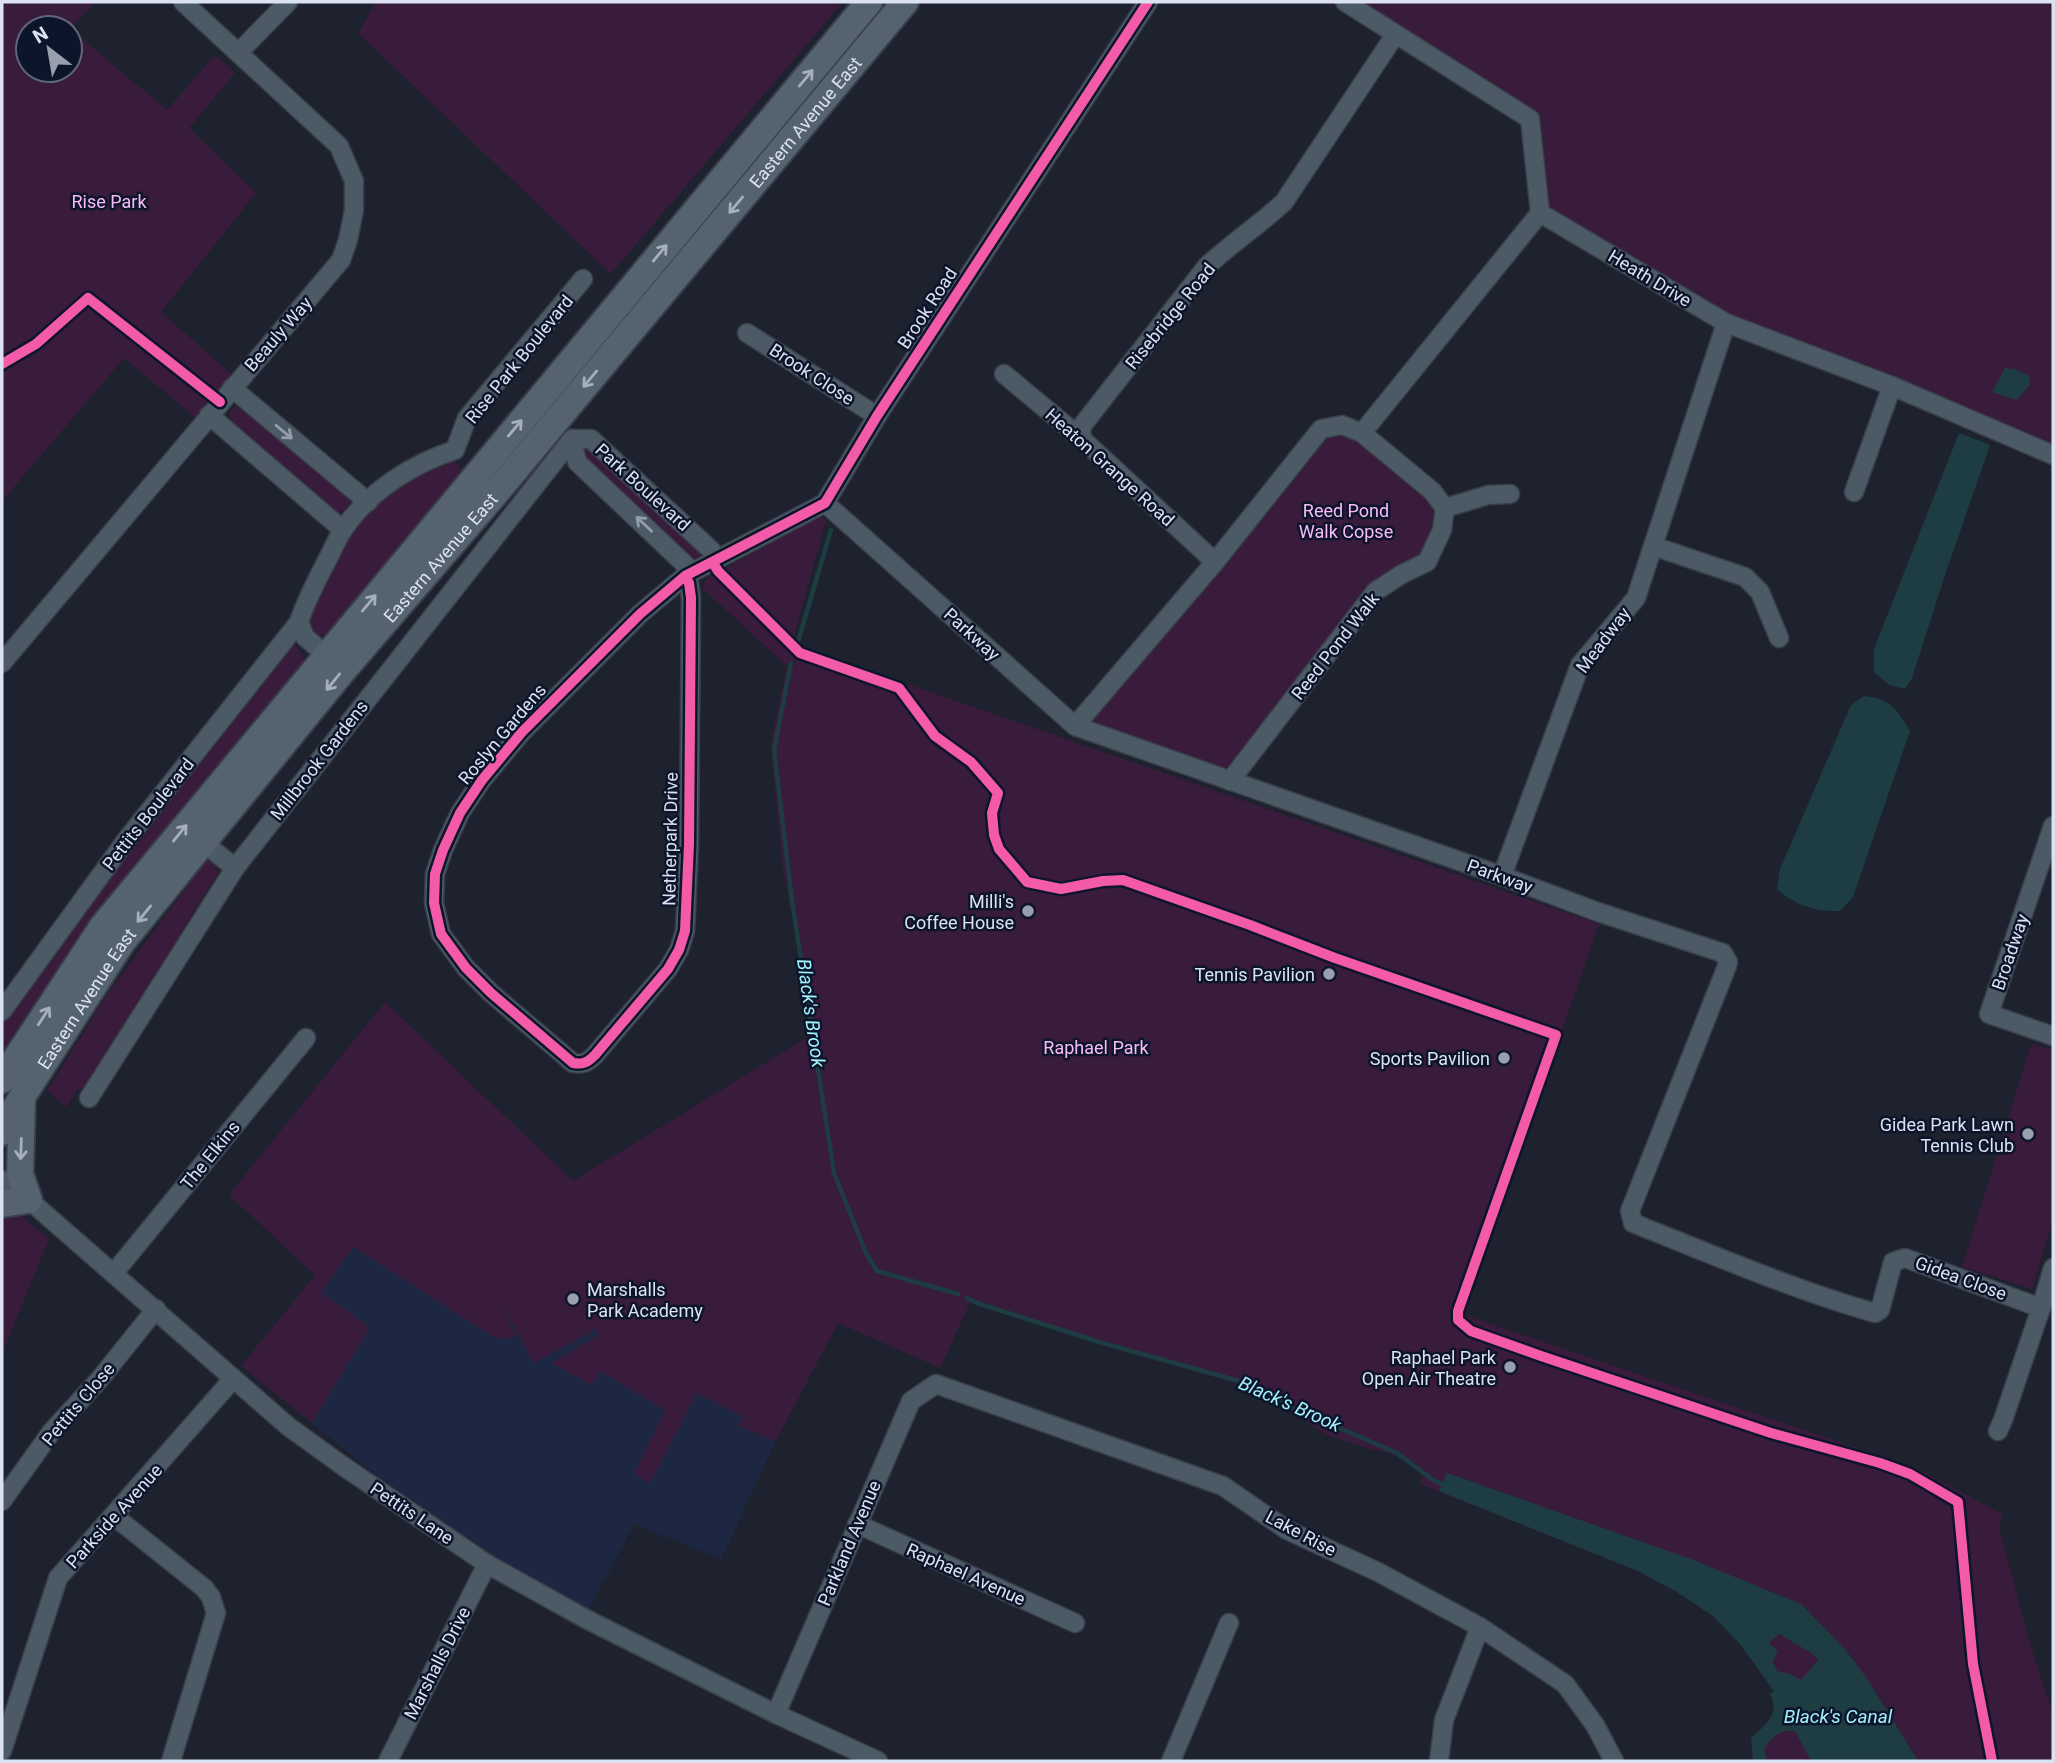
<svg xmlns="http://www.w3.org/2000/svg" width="2055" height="1763" viewBox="0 0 2055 1763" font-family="Roboto,sans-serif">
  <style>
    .built { fill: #1d2742 }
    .green { fill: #391b3b }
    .water { fill: #1d3d43; fill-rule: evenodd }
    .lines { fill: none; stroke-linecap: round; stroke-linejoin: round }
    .stream { stroke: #1d3d43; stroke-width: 4.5 }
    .minor-casing { stroke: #393e48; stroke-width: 21 }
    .highway-casing { stroke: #393e48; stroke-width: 30 }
    .minor { stroke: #4b5a65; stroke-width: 18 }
    .highway { stroke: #54636f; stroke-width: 26 }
    .cycleway-casing { stroke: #0d152b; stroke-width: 15 }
    .cycleway { stroke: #f35aa7; stroke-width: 10 }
    .oneway { stroke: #a5afbe }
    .oneway2 { stroke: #939eac }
    .poi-dot { fill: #989fad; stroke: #0d152b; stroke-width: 2.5 }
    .labels { text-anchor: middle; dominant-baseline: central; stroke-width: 5; stroke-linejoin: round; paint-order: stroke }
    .street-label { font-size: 18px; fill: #dbe2f2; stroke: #0d152b }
    .park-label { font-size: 18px; fill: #f9bbf8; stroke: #0d152b }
    .poi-label { font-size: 18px; fill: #dbe2f2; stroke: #0d152b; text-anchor: end }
    .water-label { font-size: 19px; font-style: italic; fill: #a1f2fe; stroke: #0d152b }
  </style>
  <rect width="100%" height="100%" fill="#1d222e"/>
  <path class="built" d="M 385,1002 L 573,1181 L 805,1039 L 838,1323 L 776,1441 L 721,1559 L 634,1524 L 589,1610 L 438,1525 L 241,1366 L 315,1275 L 229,1195 Z"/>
  <g class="green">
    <path d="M 2,2 L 96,2 L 69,28 L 28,28 L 28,70 L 70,70 L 70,29 L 167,110 L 215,55 L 235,73 L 189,128 L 256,193 L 161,312 L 238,380 L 202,423 L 124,358 L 2,501 Z"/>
    <path d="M 376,2 L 843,2 L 611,274 L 358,33 Z"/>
    <path d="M 1345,2 L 2053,2 L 2053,455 L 1726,323 L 1540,213 L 1530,119 Z"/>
    <path d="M 237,406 L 241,406 L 349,496 C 351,507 346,512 335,513 L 229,423 C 229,414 229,410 237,406 Z"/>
    <path d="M 1342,425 L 1445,508 L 1427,562 L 1376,591 L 1230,781 L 1075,726 L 1303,450 Z"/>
    <path d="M 589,445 L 704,549 L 702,557 L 693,560 L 582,460 L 582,448 Z"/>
    <path d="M 450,456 L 458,465 L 462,475 L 333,632 L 319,637 L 309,628 L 307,615 L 344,538 L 374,505 L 396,486 Z"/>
    <path d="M 820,516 L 826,520 L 792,644 L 1599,924 L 1464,1315 L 1919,1469 L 2003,1515 L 1999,1527 L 2029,1640 L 2053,1714 L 2053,1761 L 1753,1761 L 1751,1738 C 1765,1725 1781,1715 1770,1694 L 1774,1691 L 1740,1644 L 1713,1616 L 1677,1592 L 1638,1571 L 1420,1484 L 1423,1476 L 1405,1460 L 1386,1452 L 1366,1448 L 1323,1433 L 1291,1409 L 1242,1385 L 970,1303 L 940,1368 L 838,1323 L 776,1441 L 738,1426 L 743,1417 L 697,1393 L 650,1483 L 634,1474 L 665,1410 L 600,1371 L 592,1385 L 551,1363 L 599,1335 L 596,1329 L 534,1363 L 498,1298 L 516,1336 L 500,1339 L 492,1336 L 353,1247 L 321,1293 L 370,1327 L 312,1423 L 241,1366 L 315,1275 L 229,1195 L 385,1002 L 573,1181 L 811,1035 L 799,949 L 783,869 L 771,749 L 772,737 L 787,666 L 702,588 L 706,579 Z"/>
    <path d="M 293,643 L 302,654 L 304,663 L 141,864 L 63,967 L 2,1055 L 2,1019 Z"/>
    <path d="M 208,858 L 214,862 L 218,873 L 86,1087 L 76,1091 L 66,1107 L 47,1091 L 106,996 Z"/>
    <path d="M 2031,1044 L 2053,1050 L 2053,1219 L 2032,1289 L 1962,1267 Z"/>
    <path d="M 11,1214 L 22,1216 L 49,1239 L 2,1354 L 2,1221 Z"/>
  </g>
  <g class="water">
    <path d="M 2005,368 L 2015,369 L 2029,376 L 2030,384 L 2017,400 L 1992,392 Z"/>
    <path d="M 1959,433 L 1990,445 L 1945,575 L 1912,678 L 1905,689 L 1889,685 L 1874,672 L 1874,649 Z"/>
    <path d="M 1864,696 C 1891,698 1897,710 1910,731 L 1853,897 L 1840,911 C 1817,912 1794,905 1777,889 L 1780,869 L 1851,705 Z"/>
    <path d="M 1447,1473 L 1691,1559 L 1801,1604 L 1844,1648 L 1866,1677 L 1918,1761 L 1811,1761 L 1795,1731 C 1780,1729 1772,1736 1764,1749 L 1767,1761 L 1753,1761 L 1751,1738 C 1765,1725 1781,1715 1770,1694 L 1774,1691 L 1740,1644 L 1713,1616 L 1677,1592 L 1638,1571 L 1439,1491 ZM 1779,1634 L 1813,1654 L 1818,1660 L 1801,1680 L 1790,1674 L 1777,1671 L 1773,1661 L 1778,1652 L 1769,1643 Z"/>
  </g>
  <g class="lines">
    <g class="stream">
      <path d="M 797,645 L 831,530"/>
      <path d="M 791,663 L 774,750 L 792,901 L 834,1173 L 866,1253 L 877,1271 L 958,1294"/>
      <path d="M 967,1298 L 977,1303 L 1099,1342 L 1246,1383 L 1291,1407 L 1397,1453 L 1433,1480 L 1442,1484"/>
    </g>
    <defs>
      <g id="minor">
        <path d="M 1345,2 L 1530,119 L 1540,213 L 1726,323 L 1892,386 L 2053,455"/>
        <path d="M 239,52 L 288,2"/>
        <path d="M 747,333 L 877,416"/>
        <path d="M 1004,374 L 1082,439 L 1215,562"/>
        <path d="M 232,388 L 368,502"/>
        <path d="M 209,415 L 343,530"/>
        <path d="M 572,439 L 591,439 L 711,550 L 718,560"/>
        <path d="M 572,439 L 577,462 L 693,572"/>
        <path d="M 1082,439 L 1081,427 L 1207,266 C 1232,243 1259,225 1284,202 L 1395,35"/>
        <path d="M 1854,492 L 1892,386"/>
        <path d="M 825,503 L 1075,726 L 1502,876 L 1598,912 L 1723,953 L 1728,962 L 1727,966 L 1630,1211 L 1633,1223 C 1713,1255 1792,1289 1875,1313 L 1880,1310 L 1893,1262 L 1905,1258 L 2041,1308 L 2053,1268"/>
        <path d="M 1445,508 L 1488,495 L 1510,494"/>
        <path d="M 1653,546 L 1745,577 L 1760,592 L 1779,638"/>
        <path d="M 685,576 L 689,583 L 691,598 L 689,844 L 685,931 L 679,950 L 668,969 L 595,1055 C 588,1062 583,1065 573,1063 L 491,993 L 466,968 L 441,934 L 434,903 L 435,874 L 443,850 L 460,813 L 482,780 L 522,732 L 640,614 L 685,576 L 825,503 L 877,416 L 1148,2"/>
        <path d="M 299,622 L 305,637 L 326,655"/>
        <path d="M 2,663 L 341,260 L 348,240 L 354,210 L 354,181 L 339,146 L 183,2"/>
        <path d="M 1075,726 L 1215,562 L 1321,429 L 1342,425 L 1362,433 L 1540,213"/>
        <path d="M 1230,781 L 1376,591 L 1402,574 L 1427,562 L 1442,530 L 1445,508 L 1432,491 L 1362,433"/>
        <path d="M 2053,826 L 1989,1014 L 2053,1036"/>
        <path d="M 203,842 L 235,868"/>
        <path d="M 1502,876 L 1580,665 L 1636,598 L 1726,323"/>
        <path d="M 2,1011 L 127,839 L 299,622 C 305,603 314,586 323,568 C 330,556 335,542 343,530 C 369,491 412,464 455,450 L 467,418 L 583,279"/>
        <path d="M 89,1098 L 235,868 L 572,439"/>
        <path d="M 2,1180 L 29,1200 L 289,1427 L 343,1466 L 487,1564 L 586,1619 L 776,1714 L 878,1761"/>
        <path d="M 114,1273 L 306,1038"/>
        <path d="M 1998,1431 L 2003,1420 L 2041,1308"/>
        <path d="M 2,1501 L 52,1431 L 99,1380 L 156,1309"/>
        <path d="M 114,1516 L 204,1588 L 211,1597 L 216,1613 L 171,1761"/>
        <path d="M 857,1524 L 1075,1623"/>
        <path d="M 776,1714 L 911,1401 L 936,1384 L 1223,1486 L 1287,1530 L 1378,1572 L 1480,1627 L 1565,1684 L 1595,1725 L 1614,1761"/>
        <path d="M 2,1751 L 58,1578 L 233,1379"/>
        <path d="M 388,1761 L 487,1564"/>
        <path d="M 1171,1761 L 1229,1623"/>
        <path d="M 1439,1761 L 1444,1720 L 1480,1627"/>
      </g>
      <g id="highway">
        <path d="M 2,1080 L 103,926 L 869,2"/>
        <path id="s1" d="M 2,1132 L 22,1097 L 122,942 L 340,674 L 505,482 L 905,2"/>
        <path d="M 2,1204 L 29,1200 L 20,1174 L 22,1102"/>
      </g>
    </defs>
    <use href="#minor" class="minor-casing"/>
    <use href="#highway" class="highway-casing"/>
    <use href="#minor" class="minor"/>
    <use href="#highway" class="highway"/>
    <defs>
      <g id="cycleway">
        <path d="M 2,364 L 36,344 L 88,298 L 220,402"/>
        <path d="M 713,563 L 718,571 L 800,653 L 899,688 L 935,736 L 971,762 L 998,793 L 992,813 L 994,835 L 999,849 L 1027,882 L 1061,889 L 1103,881 L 1123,880 L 1250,925 L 1335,958 L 1556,1035 L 1458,1311 L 1458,1320 L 1471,1331 L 1541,1356 L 1771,1433 L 1880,1463 L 1910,1474 L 1958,1502 L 1973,1664 L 1992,1761"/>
        <path d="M 685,576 L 689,583 L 691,598 L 689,844 L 685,931 L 679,950 L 668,969 L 595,1055 C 588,1062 583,1065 573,1063 L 491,993 L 466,968 L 441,934 L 434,903 L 435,874 L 443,850 L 460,813 L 482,780 L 522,732 L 640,614 L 685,576 L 825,503 L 877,416 L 1148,2"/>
      </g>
    </defs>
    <use href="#cycleway" class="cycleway-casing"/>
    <use href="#cycleway" class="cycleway"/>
  </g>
  <defs><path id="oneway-shaft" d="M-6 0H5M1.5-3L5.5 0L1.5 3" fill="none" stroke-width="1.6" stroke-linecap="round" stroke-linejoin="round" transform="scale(1.75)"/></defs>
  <g class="oneway">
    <use href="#oneway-shaft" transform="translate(806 78) rotate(-50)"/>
    <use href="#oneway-shaft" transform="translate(736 205) rotate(130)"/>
    <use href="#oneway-shaft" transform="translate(660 253) rotate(-50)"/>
    <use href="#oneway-shaft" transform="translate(590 379) rotate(130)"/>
    <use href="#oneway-shaft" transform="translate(515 428) rotate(-50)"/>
    <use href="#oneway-shaft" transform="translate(369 603) rotate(-50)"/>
    <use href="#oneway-shaft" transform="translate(333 682) rotate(129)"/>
    <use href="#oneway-shaft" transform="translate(180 833) rotate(-51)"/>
    <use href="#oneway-shaft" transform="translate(144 914) rotate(129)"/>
    <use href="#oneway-shaft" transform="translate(44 1016) rotate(-57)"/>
    <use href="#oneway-shaft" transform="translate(21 1149) rotate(92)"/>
  </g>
  <g class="oneway2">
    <use href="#oneway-shaft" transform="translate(284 432) rotate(40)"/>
    <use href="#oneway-shaft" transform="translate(644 524) rotate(-137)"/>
  </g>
  <g class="poi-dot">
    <circle cx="1028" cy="911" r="7"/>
    <circle cx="1329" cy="974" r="7"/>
    <circle cx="1504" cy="1058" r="7"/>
    <circle cx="2028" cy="1134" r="7"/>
    <circle cx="573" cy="1299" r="7"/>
    <circle cx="1510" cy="1367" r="7"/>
  </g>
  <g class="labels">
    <g class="street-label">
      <text stroke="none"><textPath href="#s1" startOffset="1292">Eastern Avenue East</textPath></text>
      <text transform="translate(1650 278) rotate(31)">Heath Drive</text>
      <text transform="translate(927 308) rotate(-57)">Brook Road</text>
      <text transform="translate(1170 316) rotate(-51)">Risebridge Road</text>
      <text transform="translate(278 334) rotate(-49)">Beauly Way</text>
      <text transform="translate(519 359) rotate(-51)">Rise Park Boulevard</text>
      <text transform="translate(812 374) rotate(33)">Brook Close</text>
      <text transform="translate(1110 467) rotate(42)">Heaton Grange Road</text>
      <text transform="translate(643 487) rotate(42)">Park Boulevard</text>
      <text stroke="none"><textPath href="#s1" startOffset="724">Eastern Avenue East</textPath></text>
      <text transform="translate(972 634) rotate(42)">Parkway</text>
      <text transform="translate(1603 640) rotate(-53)">Meadway</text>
      <text transform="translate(1335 646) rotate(-52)">Reed Pond Walk</text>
      <text transform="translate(502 734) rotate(-50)">Roslyn Gardens</text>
      <text transform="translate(319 760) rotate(-52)">Millbrook Gardens</text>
      <text transform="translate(148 814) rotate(-52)">Pettits Boulevard</text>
      <text transform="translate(670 839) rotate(-89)">Netherpark Drive</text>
      <text transform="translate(1500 876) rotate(20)">Parkway</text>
      <text transform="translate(2010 952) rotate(-71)">Broadway</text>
      <text stroke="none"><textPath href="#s1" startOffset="158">Eastern Avenue East</textPath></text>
      <text transform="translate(210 1155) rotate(-51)">The Elkins</text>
      <text transform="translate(1961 1278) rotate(20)">Gidea Close</text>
      <text transform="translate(78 1404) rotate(-50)">Pettits Close</text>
      <text transform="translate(412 1513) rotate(34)">Pettits Lane</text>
      <text transform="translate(114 1516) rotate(-48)">Parkside Avenue</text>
      <text transform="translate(1301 1533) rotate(28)">Lake Rise</text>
      <text transform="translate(849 1543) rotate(-67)">Parkland Avenue</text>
      <text transform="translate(966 1574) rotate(24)">Raphael Avenue</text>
      <text transform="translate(437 1663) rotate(-63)">Marshalls Drive</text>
    </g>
    <g class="park-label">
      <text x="109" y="201">Rise Park</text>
      <text x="1346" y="510">Reed Pond<tspan x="1346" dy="21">Walk Copse</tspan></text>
      <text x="1096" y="1047">Raphael Park</text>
    </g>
    <g class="poi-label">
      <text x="1014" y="901">Milli's<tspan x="1014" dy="21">Coffee House</tspan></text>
      <text x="1315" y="974">Tennis Pavilion</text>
      <text x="1490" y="1058">Sports Pavilion</text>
      <text x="2014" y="1124">Gidea Park Lawn<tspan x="2014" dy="21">Tennis Club</tspan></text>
      <text x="587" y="1289" text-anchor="start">Marshalls<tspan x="587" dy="21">Park Academy</tspan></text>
      <text x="1496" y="1357">Raphael Park<tspan x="1496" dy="21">Open Air Theatre</tspan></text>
    </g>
    <g class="water-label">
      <text transform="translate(811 1013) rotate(82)">Black's Brook</text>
      <text transform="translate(1290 1404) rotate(24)">Black's Brook</text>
      <text x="1838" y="1716">Black's Canal</text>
    </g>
  </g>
  <rect width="2055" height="1763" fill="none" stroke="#dbe2f2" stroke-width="7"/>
  <g transform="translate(49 49) rotate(329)"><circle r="33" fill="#0d152b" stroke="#5f677b" stroke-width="2"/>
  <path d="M0-5L12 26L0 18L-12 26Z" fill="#989fad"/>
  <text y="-10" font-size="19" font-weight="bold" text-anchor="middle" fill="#dbe2f2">N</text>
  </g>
</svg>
